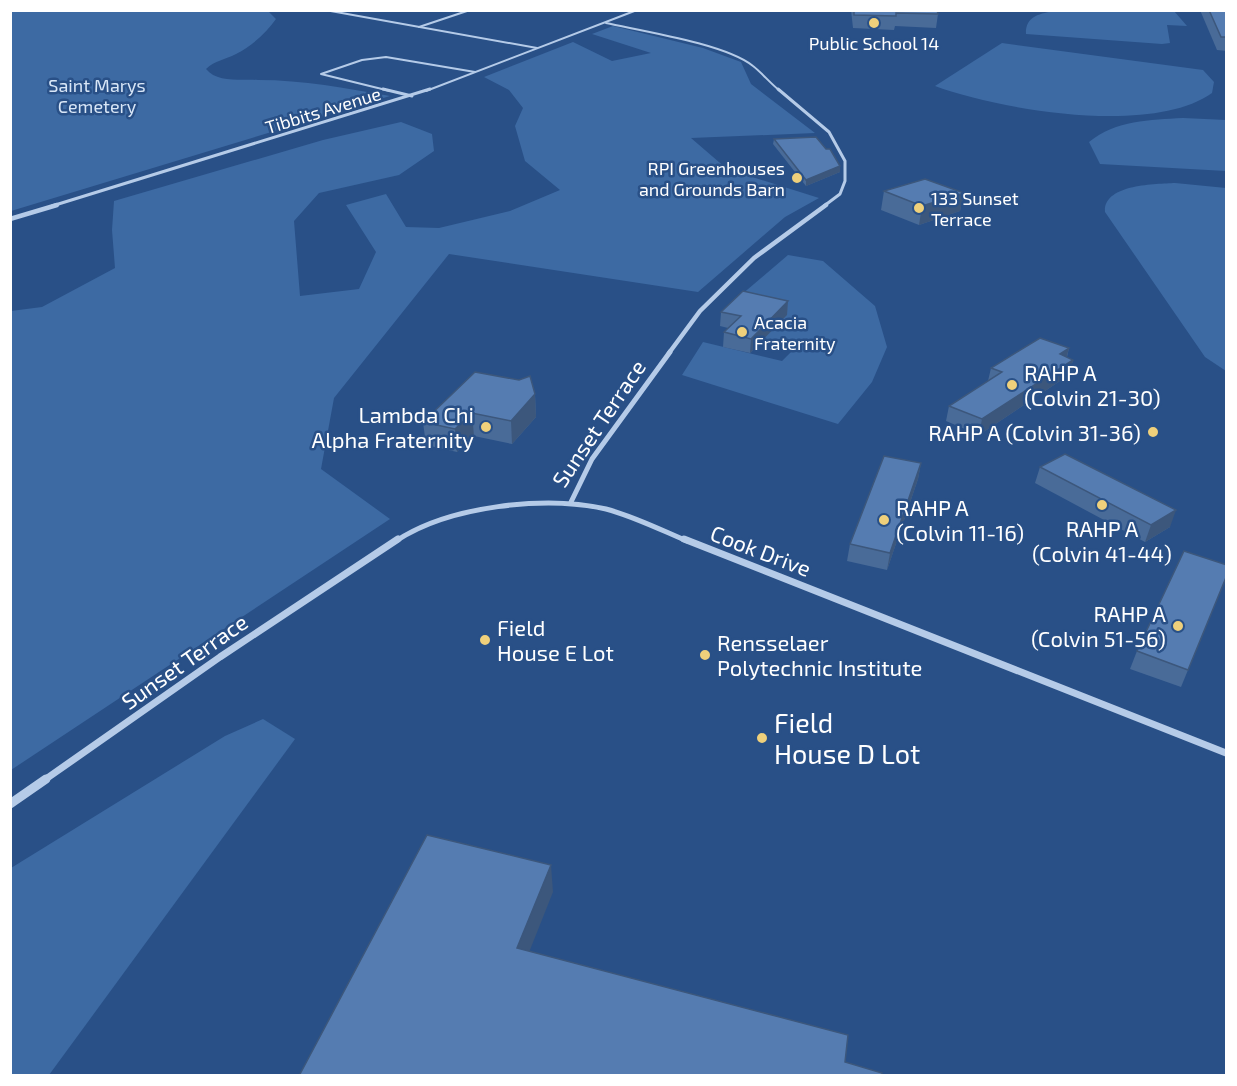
<svg xmlns="http://www.w3.org/2000/svg" width="1237" height="1086" viewBox="0 0 1237 1086" font-family="'Exo 2',sans-serif">
  <style>
    .green { fill: #3d6aa3 }
    .lines { fill: none; stroke-linecap: round; stroke-linejoin: round }
    .street-far5 { stroke: #b5cbe8; stroke-width: 2 }
    .street-far4 { stroke: #b5cbe8; stroke-width: 3 }
    .street-far3 { stroke: #b5cbe8; stroke-width: 4.5 }
    .street-far2 { stroke: #b5cbe8; stroke-width: 5 }
    .street-far1 { stroke: #b5cbe8; stroke-width: 7 }
    .street { stroke: #b5cbe8; stroke-width: 9 }
    .wall { fill: #496b98 }
    .shaded-wall { fill: #3c577c }
    .building { fill: #557cb1; stroke: #3c577c; stroke-width: 1.5 }
    .poi-dot { fill: #efd07b; stroke: #295087; stroke-width: 2 }
    .labels { text-anchor: middle; dominant-baseline: central; stroke-width: 5; stroke-linejoin: round; paint-order: stroke }
    .far-poi-label { font-size: 18px; fill: #fff; stroke: #295087; text-anchor: start }
    .far-park-label { font-size: 18px; fill: #d8e6f7; stroke: #295087 }
    .far-street-label { font-size: 18px; fill: #fff; stroke: #295087 }
    .poi-label { font-size: 22px; fill: #fff; stroke: #295087; text-anchor: start }
    .street-label { font-size: 22px; fill: #fff; stroke: #295087 }
    .near-poi-label { font-size: 27px; fill: #fff; stroke: #295087; text-anchor: start }
  </style>
  <rect width="100%" height="100%" fill="#295087"/>
  <g class="green">
    <path d="M 258,10 L 269,12 L 276,19 C 266,33 252,46 236,54 C 225,60 215,60 206,69 C 217,83 241,79 258,80 C 304,80 345,88 390,96 L 11,211 L 11,11 Z"/>
    <path d="M 1056,11 L 1174,11 L 1187,26 L 1167,25 L 1170,43 L 1162,44 L 1026,34 C 1025,16 1041,13 1056,11 Z"/>
    <path d="M 613,26 L 703,48 L 741,62 L 751,84 L 815,133 L 691,138 L 727,169 L 819,198 L 785,217 L 698,292 L 449,254 L 334,398 L 321,469 L 390,519 L 11,770 L 11,311 L 42,307 L 115,268 L 112,230 L 114,201 L 323,140 L 401,122 L 432,134 L 434,151 L 399,175 L 319,193 L 294,221 L 300,296 L 359,289 L 376,252 L 346,205 L 386,194 L 406,227 L 439,228 L 510,211 L 560,190 L 525,161 L 515,126 L 523,108 L 509,90 L 484,77 L 573,42 L 612,61 L 651,53 L 592,34 Z"/>
    <path d="M 1002,43 L 1203,70 L 1214,82 L 1212,93 C 1152,136 1000,110 935,86 Z"/>
    <path d="M 1183,118 L 1226,120 L 1226,171 L 1100,164 L 1089,142 C 1116,120 1150,120 1183,118 Z"/>
    <path d="M 1175,183 L 1226,188 L 1226,371 L 1205,357 L 1105,212 C 1103,184 1156,184 1175,183 Z"/>
    <path d="M 788,255 L 823,261 L 875,306 L 887,347 L 872,382 L 838,424 L 682,375 L 703,342 L 782,361 L 794,349 L 743,336 L 734,301 Z"/>
    <path d="M 263,719 L 295,739 L 49,1075 L 11,1075 L 11,868 L 225,736 Z"/>
  </g>
  <g class="lines">
    <g class="street-far5">
      <path d="M 325,10 L 537,48"/>
      <path d="M 606,23 C 642,31 726,44 753,66 C 762,73 770,83 780,91"/>
      <path d="M 419,27 L 470,10"/>
      <path d="M 390,91 L 321,74 L 362,60 L 386,57 L 475,72"/>
      <path d="M 426,91 L 637,10"/>
    </g>
    <g class="street-far4">
      <path d="M 383,89 L 412,96"/>
      <path d="M 778,89 L 829,132 L 845,161 L 845,181 L 840,194 L 824,206"/>
      <path d="M 52,206 L 430,89"/>
    </g>
    <g class="street-far3">
      <path d="M 10,219 L 57,205"/>
      <path d="M 669,353 L 700,311 L 754,258 L 826,205"/>
    </g>
    <g class="street-far2">
      <path d="M 571,502 L 592,459 L 670,352"/>
      <path d="M 396,541 C 449,506 545,495 606,509 C 633,516 661,530 687,541"/>
    </g>
    <g class="street-far1">
      <path d="M 684,539 L 1226,753"/>
      <path d="M 43,781 L 220,657 L 398,539"/>
    </g>
    <path class="street" d="M 10,804 L 46,779"/>
  </g>
  <g class="wall">
    <path d="M 851,10 L 937,10 L 938,14 L 936,28 L 895,26 L 894,30 L 853,28 Z"/>
    <path d="M 1200,10 L 1227,10 L 1227,51 L 1217,50 Z"/>
    <path d="M 774,139 L 840,172 L 806,186 L 773,144 Z"/>
    <path d="M 884,191 L 964,193 L 960,211 L 919,225 L 881,210 Z"/>
    <path d="M 788,301 L 787,315 L 750,353 L 723,347 L 724,332 L 728,328 L 720,326 L 721,312 Z"/>
    <path d="M 1069,348 L 1067,357 L 1073,360 L 1069,375 L 979,435 L 946,421 L 949,406 L 988,381 L 991,368 Z"/>
    <path d="M 535,394 L 536,417 L 512,444 L 474,436 L 457,452 L 426,445 L 423,422 Z"/>
    <path d="M 921,463 L 918,479 L 887,570 L 847,561 L 850,544 Z"/>
    <path d="M 1040,467 L 1170,527 L 1145,542 L 1035,483 Z"/>
    <path d="M 1227,575 L 1181,687 L 1130,669 L 1137,651 Z"/>
  </g>
  <g class="shaded-wall">
    <path d="M 840,166 L 840,172 L 806,186 L 806,180 Z"/>
    <path d="M 964,193 L 960,211 L 919,225 L 922,206 Z"/>
    <path d="M 788,301 L 787,315 L 750,353 L 751,339 Z"/>
    <path d="M 1069,348 L 1065,363 L 1060,354 Z"/>
    <path d="M 1073,360 L 1069,375 L 979,435 L 982,419 Z"/>
    <path d="M 535,394 L 536,417 L 512,444 L 511,421 Z"/>
    <path d="M 472,413 L 474,436 L 457,452 L 455,429 Z"/>
    <path d="M 921,463 L 918,479 L 887,570 L 890,553 Z"/>
    <path d="M 1176,510 L 1170,527 L 1145,542 L 1151,525 Z"/>
    <path d="M 551,865 L 553,892 L 520,975 L 517,948 Z"/>
  </g>
  <g class="building">
    <path d="M 854,10 L 937,10 L 938,14 L 896,13 L 896,16 L 854,15 Z"/>
    <path d="M 1209,10 L 1227,10 L 1227,37 L 1221,37 Z"/>
    <path d="M 816,137 L 826,149 L 830,149 L 840,166 L 806,180 L 774,139 Z"/>
    <path d="M 925,179 L 964,193 L 922,206 L 884,191 Z"/>
    <path d="M 743,291 L 788,301 L 751,339 L 724,332 L 741,316 L 721,312 Z"/>
    <path d="M 1040,338 L 1069,348 L 1060,354 L 1073,360 L 982,419 L 949,406 L 1002,372 L 991,368 Z"/>
    <path d="M 475,372 L 519,380 L 530,376 L 535,394 L 511,421 L 472,413 L 455,429 L 423,422 Z"/>
    <path d="M 1065,454 L 1176,510 L 1151,525 L 1040,467 Z"/>
    <path d="M 884,456 L 921,463 L 890,553 L 850,544 Z"/>
    <path d="M 1184,551 L 1227,565 L 1227,575 L 1188,670 L 1137,651 Z"/>
    <path d="M 427,835 L 551,865 L 517,948 L 848,1035 L 845,1062 L 882,1073 L 882,1076 L 299,1076 Z"/>
  </g>
  <g class="poi-dot">
    <circle cx="874" cy="23" r="6"/>
    <circle cx="797" cy="178" r="6"/>
    <circle cx="919" cy="208" r="6"/>
    <circle cx="742" cy="332" r="6"/>
    <circle cx="1012" cy="385" r="6"/>
    <circle cx="486" cy="427" r="6"/>
    <circle cx="1153" cy="432" r="6"/>
    <circle cx="1102" cy="505" r="6"/>
    <circle cx="884" cy="520" r="6"/>
    <circle cx="1178" cy="626" r="6"/>
    <circle cx="485" cy="640" r="6"/>
    <circle cx="705" cy="655" r="6"/>
    <circle cx="762" cy="738" r="6"/>
  </g>
  <g class="labels">
    <g class="far-poi-label">
      <text x="874" y="43" text-anchor="middle">Public School 14</text>
      <text x="785" y="168" text-anchor="end">RPI Greenhouses<tspan x="785" dy="21">and Grounds Barn</tspan></text>
      <text x="931" y="198">133 Sunset<tspan x="931" dy="21">Terrace</tspan></text>
      <text x="754" y="322">Acacia<tspan x="754" dy="21">Fraternity</tspan></text>
    </g>
    <g class="far-park-label">
      <text x="97" y="85">Saint Marys<tspan x="97" dy="21">Cemetery</tspan></text>
    </g>
    <g class="far-street-label">
      <text transform="translate(323 110) rotate(-17)">Tibbits Avenue</text>
    </g>
    <g class="poi-label">
      <text x="1024" y="372">RAHP A<tspan x="1024" dy="25">(Colvin 21-30)</tspan></text>
      <text x="474" y="414" text-anchor="end">Lambda Chi<tspan x="474" dy="25">Alpha Fraternity</tspan></text>
      <text x="1141" y="432" text-anchor="end">RAHP A (Colvin 31-36)</text>
      <text x="896" y="507">RAHP A<tspan x="896" dy="25">(Colvin 11-16)</tspan></text>
      <text x="1102" y="528" text-anchor="middle">RAHP A<tspan x="1102" dy="25">(Colvin 41-44)</tspan></text>
      <text x="1166" y="613" text-anchor="end">RAHP A<tspan x="1166" dy="25">(Colvin 51-56)</tspan></text>
      <text x="497" y="627">Field<tspan x="497" dy="25">House E Lot</tspan></text>
      <text x="717" y="642">Rensselaer<tspan x="717" dy="25">Polytechnic Institute</tspan></text>
    </g>
    <g class="street-label">
      <text transform="translate(598 423) rotate(-56)">Sunset Terrace</text>
      <text transform="translate(761 550) rotate(21)">Cook Drive</text>
      <text transform="translate(184 661) rotate(-35)">Sunset Terrace</text>
    </g>
    <g class="near-poi-label">
      <text x="774" y="722">Field<tspan x="774" dy="31">House D Lot</tspan></text>
    </g>
  </g>
  <rect width="1237" height="1086" fill="none" stroke="#ffffff" stroke-width="24"/>
</svg>
